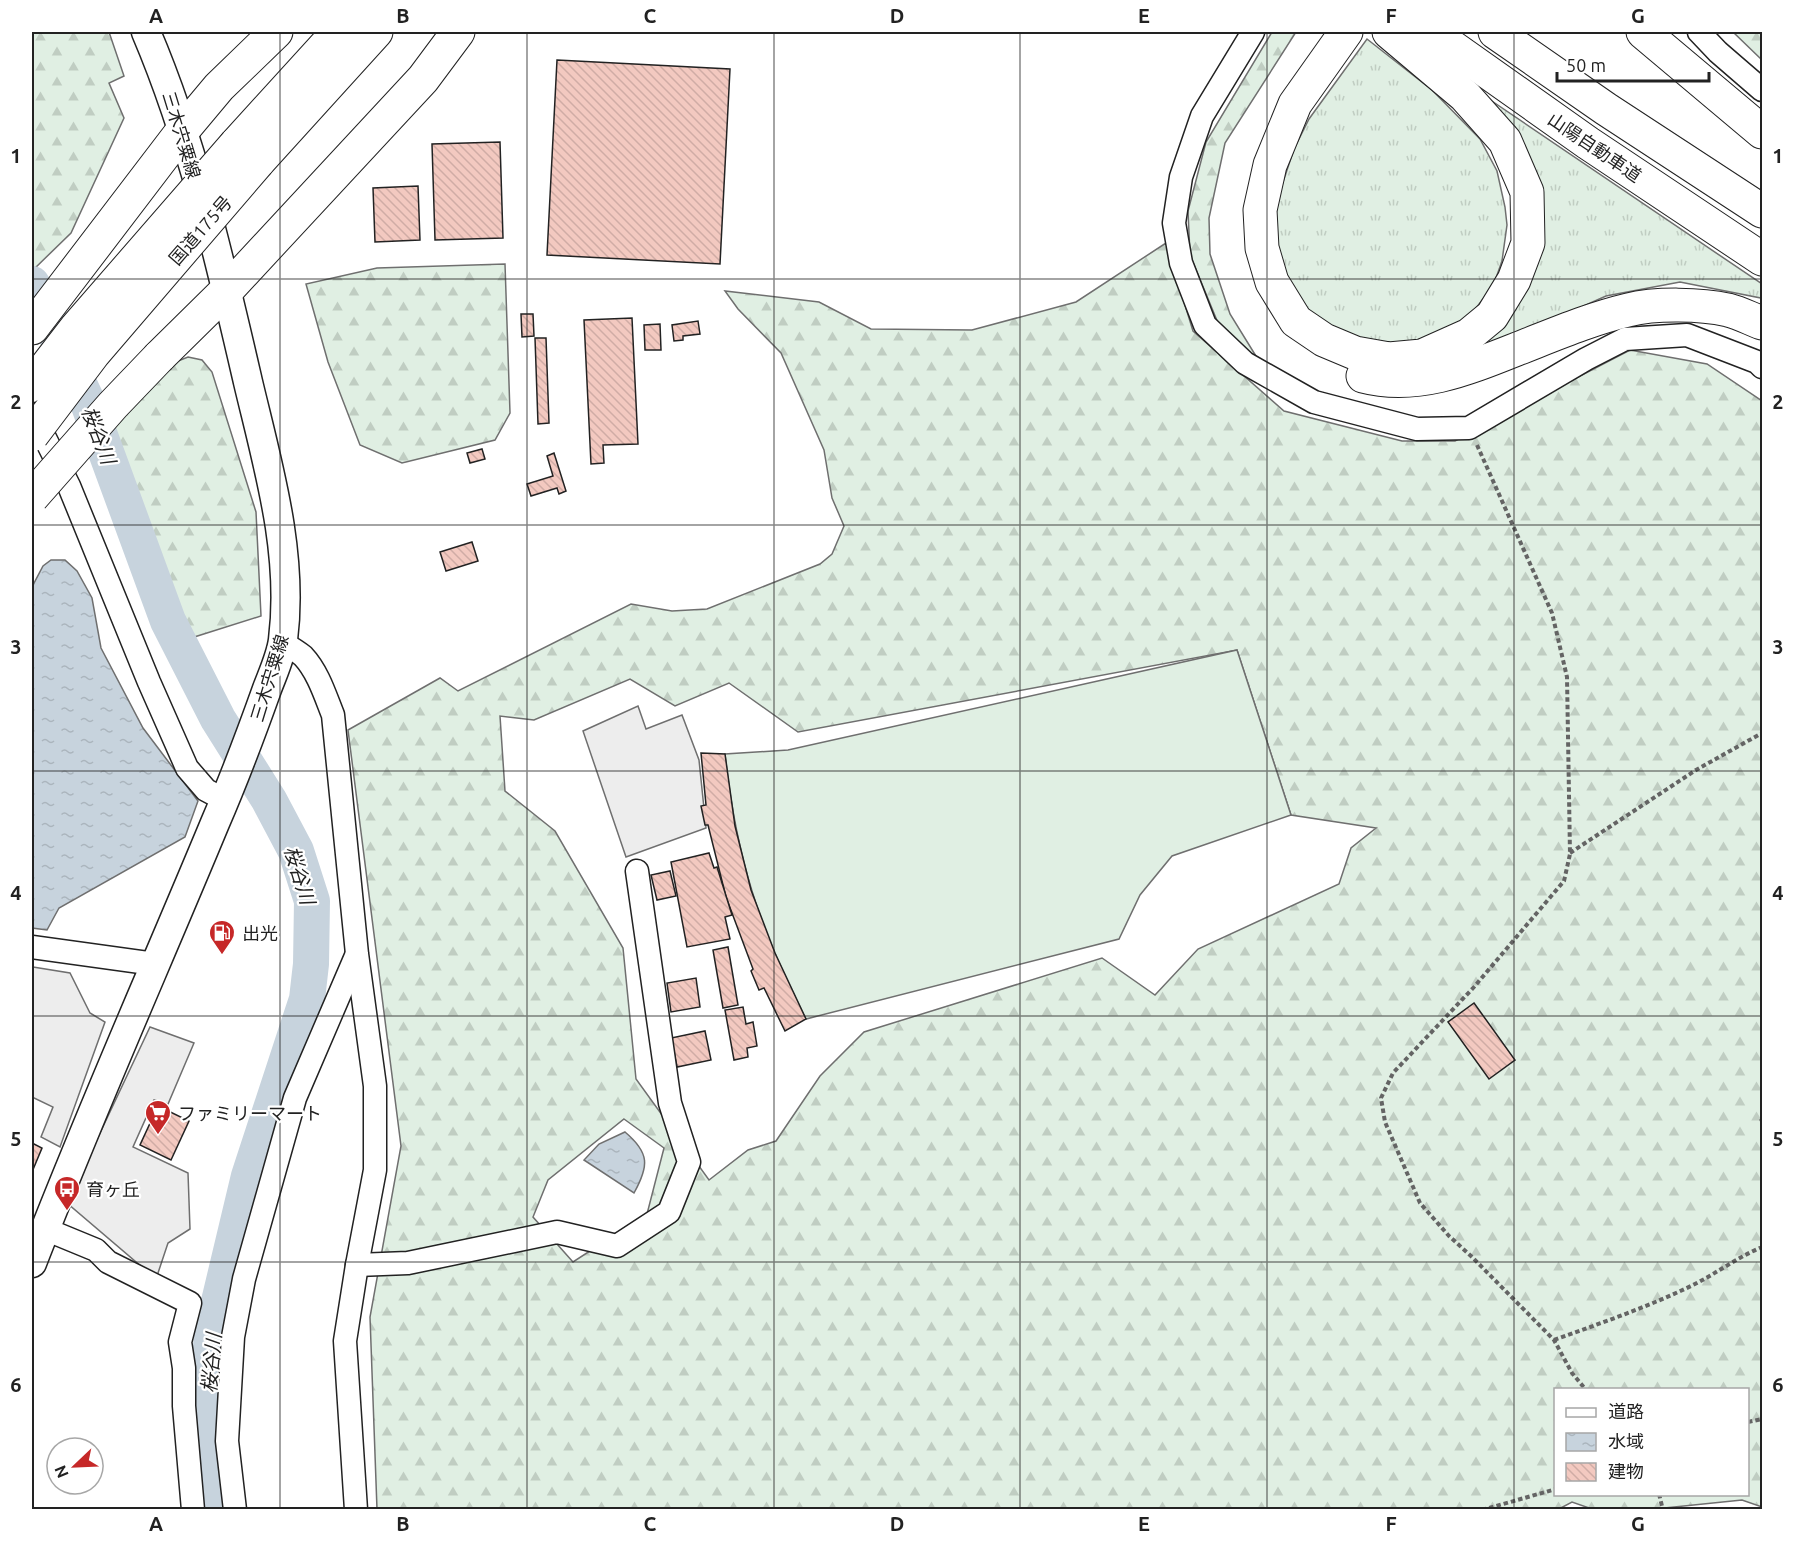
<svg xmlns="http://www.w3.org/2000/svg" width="1794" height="1541" viewBox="0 0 1794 1541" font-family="Ubuntu,'Noto Sans JP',sans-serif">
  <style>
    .grass { fill: url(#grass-tufts); stroke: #6f6f6f; stroke-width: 1.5 }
    .forest { fill: url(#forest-firs); stroke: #6f6f6f; stroke-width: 1.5; fill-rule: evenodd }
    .garden { fill: #e0efe3; stroke: #6f6f6f; stroke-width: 1.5 }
    .parking { fill: #ededed; stroke: #6f6f6f; stroke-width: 1.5 }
    .water { fill: url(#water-ripples); stroke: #6f6f6f; stroke-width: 1.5 }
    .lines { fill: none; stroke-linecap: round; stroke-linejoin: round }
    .river { stroke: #c7d3dd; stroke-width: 36 }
    .building { fill: url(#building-back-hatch); stroke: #222; stroke-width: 1.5 }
    .minor-casing { stroke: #222; stroke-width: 25 }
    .major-casing { stroke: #222; stroke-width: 31 }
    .highway-casing { stroke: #222; stroke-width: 35 }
    .path { stroke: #646464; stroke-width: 4; stroke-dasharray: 4.5 3; stroke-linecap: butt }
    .minor { stroke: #fff; stroke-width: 22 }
    .major { stroke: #fff; stroke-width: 28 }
    .highway { stroke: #fff; stroke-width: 33 }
    .highway-bridge-casing { stroke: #222; stroke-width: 35; stroke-linecap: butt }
    .highway-bridge { stroke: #fff; stroke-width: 33 }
    .grid { fill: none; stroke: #222; stroke-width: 1.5; stroke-opacity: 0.55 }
    .labels { text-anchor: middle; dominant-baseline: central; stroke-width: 4.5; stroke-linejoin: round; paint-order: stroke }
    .street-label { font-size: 18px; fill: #222; stroke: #fff }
    .poi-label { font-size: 18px; fill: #222; stroke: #fff; text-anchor: start }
    .water-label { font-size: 20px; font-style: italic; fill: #222; stroke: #fff }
    .neatline { fill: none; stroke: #222; stroke-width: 2 }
    .grid-label { font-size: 20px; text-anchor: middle; font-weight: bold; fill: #222 }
  </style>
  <defs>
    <pattern id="grass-tufts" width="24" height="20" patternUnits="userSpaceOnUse" patternTransform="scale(1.5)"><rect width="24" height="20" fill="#e0efe3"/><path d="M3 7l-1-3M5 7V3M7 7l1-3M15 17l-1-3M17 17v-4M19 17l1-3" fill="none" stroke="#c0cdc2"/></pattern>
    <pattern id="forest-firs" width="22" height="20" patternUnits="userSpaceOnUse" patternTransform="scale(1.5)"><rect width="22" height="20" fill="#e0efe3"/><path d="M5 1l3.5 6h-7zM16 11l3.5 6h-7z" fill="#c0cdc2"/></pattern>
    <pattern id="water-ripples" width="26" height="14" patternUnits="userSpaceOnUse" patternTransform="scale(1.5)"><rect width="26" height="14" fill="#c7d3dd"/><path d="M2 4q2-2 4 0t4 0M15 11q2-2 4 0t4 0" fill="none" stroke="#abb5bd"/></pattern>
    <pattern id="building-back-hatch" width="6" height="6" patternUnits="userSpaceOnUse" patternTransform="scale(1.5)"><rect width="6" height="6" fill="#f3c9c0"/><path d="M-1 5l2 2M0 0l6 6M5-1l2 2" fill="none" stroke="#d0aca5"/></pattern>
  </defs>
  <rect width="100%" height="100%" fill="#fff"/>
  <g class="grass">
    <path d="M 1367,39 L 1432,90 L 1480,139 L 1497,171 L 1505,207 L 1507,225 L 1502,261 L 1496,278 L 1487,294 L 1476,308 L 1463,320 L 1431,337 L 1396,344 L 1344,335 L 1314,315 L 1301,302 L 1290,287 L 1274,234 L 1278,197 L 1294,149 L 1309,119 Z"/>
    <path d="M 1480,93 L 1762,284 L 1761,298 L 1680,282 L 1606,296 L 1460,361 L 1541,232 Z"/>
  </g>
  <g class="forest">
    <path d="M 32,32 L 109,32 L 124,76 L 109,83 L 124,118 L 71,233 L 33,270 Z"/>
    <path d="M 1272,32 L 1296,32 L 1225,143 L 1209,218 L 1210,254 L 1230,314 L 1259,361 L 1218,323 L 1190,255 L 1188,211 L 1206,142 Z"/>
    <path d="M 1733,32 L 1762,32 L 1762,60 Z"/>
    <path d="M 1166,243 L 1193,331 L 1284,411 L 1402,441 L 1455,441 L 1630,350 L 1707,364 L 1762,401 L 1762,1118 L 1760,1120 L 1762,1124 L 1762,1507 L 1742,1500 L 1645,1510 L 1592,1509 L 1572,1502 L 1557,1510 L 377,1509 L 370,1317 L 401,1146 L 348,730 L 440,678 L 458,691 L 631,604 L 672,611 L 707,609 L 820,564 L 832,554 L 844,526 L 832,498 L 824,450 L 781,353 L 738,309 L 725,291 L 819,302 L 871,329 L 972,330 L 1076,302 ZM 1237,650 L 1291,815 L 1376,828 L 1351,848 L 1339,884 L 1198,949 L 1155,995 L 1102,958 L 864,1032 L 820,1076 L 776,1141 L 748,1150 L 709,1180 L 636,1079 L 623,948 L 555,831 L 505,791 L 500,716 L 534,720 L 630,679 L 675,706 L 729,683 L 798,732 ZM 624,1119 L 664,1148 L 647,1214 L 573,1262 L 533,1217 L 548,1180 ZM 1556,1390 L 1748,1390 L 1748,1494 L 1556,1494 Z"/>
    <path d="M 505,264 L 510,413 L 495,440 L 402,463 L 360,445 L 328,362 L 306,284 L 377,268 Z"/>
    <path d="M 188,357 L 202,360 L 212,372 L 256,512 L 261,616 L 191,638 L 152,554 L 110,429 L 173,363 Z"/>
  </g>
  <path class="garden" d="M 1237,650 L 1291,815 L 1172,856 L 1140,895 L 1119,939 L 806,1019 C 785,977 765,935 752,891 C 738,846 730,800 725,754 L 788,750 Z"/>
  <g class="parking">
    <path d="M 638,706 L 646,729 L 682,715 L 699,760 L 706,828 L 626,857 L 583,731 Z"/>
    <path d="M 33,967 L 70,973 L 90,1013 L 105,1022 L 60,1147 L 41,1137 L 53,1107 L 32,1097 L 32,971 Z"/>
    <path d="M 150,1027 L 194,1043 L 168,1104 L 154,1100 L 133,1147 L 188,1173 L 190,1229 L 168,1243 L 156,1279 L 67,1203 Z"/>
  </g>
  <g class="water">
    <path d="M 51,560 L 65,560 L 77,571 L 92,598 L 101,648 L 143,728 L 198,801 L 185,837 L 59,908 L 47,930 L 32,928 L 32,587 L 43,566 Z"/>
    <path d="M 625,1132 C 650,1153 649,1166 634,1193 L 584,1160 L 599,1144 Z"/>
  </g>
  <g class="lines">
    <path class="river" d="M 32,284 L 88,403 L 168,621 L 218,719 L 269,800 L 296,851 L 312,901 L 311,964 L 307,999 L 249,1176 L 212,1331 L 205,1439 L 212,1510"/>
  </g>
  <g class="building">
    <path d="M 557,60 L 730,69 L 720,264 L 547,255 Z"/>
    <path d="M 500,142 L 503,238 L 435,240 L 432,144 Z"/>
    <path d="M 418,186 L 420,240 L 375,242 L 373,188 Z"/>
    <path d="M 521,314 L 533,314 L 534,336 L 522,337 Z"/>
    <path d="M 632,318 L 638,444 L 603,445 L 604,463 L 591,464 L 584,320 Z"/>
    <path d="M 698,321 L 700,334 L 683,336 L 683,340 L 674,341 L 672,325 Z"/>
    <path d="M 660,324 L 661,350 L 645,350 L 644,325 Z"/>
    <path d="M 535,338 L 546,338 L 549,423 L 538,424 Z"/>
    <path d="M 482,449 L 485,459 L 470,463 L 467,453 Z"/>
    <path d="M 554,453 L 566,491 L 559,494 L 557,488 L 531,496 L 527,484 L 553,476 L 547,456 Z"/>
    <path d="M 472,542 L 478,561 L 446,571 L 440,552 Z"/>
    <path d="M 701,753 L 725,754 L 735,826 L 751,890 L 775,953 L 806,1019 L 785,1031 L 764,988 L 759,990 L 751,971 L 753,969 L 726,897 L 708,825 L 705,825 L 701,806 L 706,805 Z"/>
    <path d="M 709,853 L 714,868 L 717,867 L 732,915 L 725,917 L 730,939 L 687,947 L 671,862 Z"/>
    <path d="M 670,871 L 676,896 L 657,900 L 651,875 Z"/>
    <path d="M 728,947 L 738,1005 L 723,1008 L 713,950 Z"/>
    <path d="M 696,978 L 700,1007 L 671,1012 L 667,983 Z"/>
    <path d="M 1474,1003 L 1515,1060 L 1489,1079 L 1448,1022 Z"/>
    <path d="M 743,1007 L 746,1024 L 753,1022 L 757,1046 L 747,1048 L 748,1057 L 734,1060 L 725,1010 Z"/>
    <path d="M 705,1031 L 711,1060 L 677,1067 L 671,1038 Z"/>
    <path d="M 158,1106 L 189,1121 L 171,1160 L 140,1145 Z"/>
    <path d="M 32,1143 L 42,1148 L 32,1172 Z"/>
  </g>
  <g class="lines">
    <defs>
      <g id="minor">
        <path d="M 1253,32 L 1202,116 L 1181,177 L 1174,223 L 1181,263 L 1205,325 L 1245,363 L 1314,402 L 1417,429 L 1469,428 L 1586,359 L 1625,339 L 1687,335 L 1757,362 L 1762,367"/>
        <path d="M 1699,32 L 1718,52 L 1762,90"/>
        <path d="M 33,414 L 69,486 L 149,682 L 187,768 L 206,790 L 225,800"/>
        <path d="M 283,643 C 290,647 297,651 303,656 C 318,672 325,695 333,715 L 357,954 L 375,1086 L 375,1170 L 357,1265 L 345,1341 L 356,1510"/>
        <path d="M 32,947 L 155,964"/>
        <path d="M 45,1229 L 96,1250 L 108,1262 L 190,1303 L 180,1342 L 184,1368 L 184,1406 L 193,1510"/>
        <path d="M 357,1265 L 408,1263 L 557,1232 L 617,1246 L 669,1212 L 689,1162 L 670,1103 L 637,871"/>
        <path d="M 235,1510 L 227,1441 L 233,1337 L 244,1279 L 295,1098 L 356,956"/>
      </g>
      <path id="major" d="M 32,1263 C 89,1115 154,970 215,823 C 234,779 251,734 267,689 C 273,673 281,656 283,640 C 294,553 268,466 248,382 C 221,265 193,142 146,32"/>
      <g id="highway">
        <path d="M 1346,32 L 1295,104 L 1270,165 L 1260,210 L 1262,248 L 1272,282 L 1296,321 L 1324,340 L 1355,353 L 1389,359 L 1422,356 L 1469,335 L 1492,316 L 1514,280 L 1528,243 L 1527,192 L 1505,141 L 1465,96 L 1389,32"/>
        <path d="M 1431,32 L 1588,143 L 1762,259"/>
        <path d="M 1495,32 L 1606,109 L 1762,211"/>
        <path d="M 1643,32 L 1762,132"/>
        <path d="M 236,144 L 338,32"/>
        <path d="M 258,162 L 376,32"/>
        <path d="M 32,328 L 183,130 L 219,87 L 276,32"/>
        <path d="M 159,357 L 227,290 L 423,79 L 458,32"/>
        <path d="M 1363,376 C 1416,390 1467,369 1517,349 C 1553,335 1590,319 1628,310 C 1656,303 1701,304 1728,310 C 1740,313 1751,319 1762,323"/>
      </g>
    </defs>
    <use href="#minor" class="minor-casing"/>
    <use href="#major" class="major-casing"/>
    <use href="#highway" class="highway-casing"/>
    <g class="path">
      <path d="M 1477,445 L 1552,613 L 1567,677 L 1570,854 L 1564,881 L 1474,987 L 1393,1073 L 1381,1098 L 1385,1122 L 1420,1203 L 1449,1236 L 1471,1256 L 1554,1340 L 1572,1373 L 1586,1390"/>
      <path d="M 1570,853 L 1696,770 L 1762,733"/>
      <path d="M 1554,1340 C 1601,1323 1648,1307 1693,1285 C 1717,1273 1738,1257 1762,1247"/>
      <path d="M 1748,1422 L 1762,1419"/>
      <path d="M 1659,1494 L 1663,1510"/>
      <path d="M 1482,1510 L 1556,1489"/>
    </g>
    <use href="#minor" class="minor"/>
    <use href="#major" class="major"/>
    <use href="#highway" class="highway"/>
    <defs>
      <g id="highway-bridge">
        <path d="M 32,385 L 76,328 L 236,144"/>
        <path d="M 32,435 L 94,353 L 258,162"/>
        <path d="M 32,497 L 113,405 L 159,357"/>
      </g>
    </defs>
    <use href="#highway-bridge" class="highway-bridge-casing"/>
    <use href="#highway-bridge" class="highway-bridge"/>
  </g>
  <path class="grid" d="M 280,32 L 280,1510M 527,32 L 527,1510M 774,32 L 774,1510M 1020,32 L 1020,1510M 1267,32 L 1267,1510M 1514,32 L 1514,1510M 32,279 L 1762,279M 32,525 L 1762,525M 32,771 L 1762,771M 32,1016 L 1762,1016M 32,1262 L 1762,1262"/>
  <defs>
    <symbol id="fuel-pin" viewBox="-11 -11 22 30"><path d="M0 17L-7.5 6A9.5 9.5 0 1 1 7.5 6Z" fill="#c62828" stroke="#fff"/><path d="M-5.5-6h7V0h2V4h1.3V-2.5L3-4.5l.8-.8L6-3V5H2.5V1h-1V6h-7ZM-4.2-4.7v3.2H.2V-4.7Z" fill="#fff"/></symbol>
    <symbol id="supermarket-pin" viewBox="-11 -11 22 30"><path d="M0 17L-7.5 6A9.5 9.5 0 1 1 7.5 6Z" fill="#c62828" stroke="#fff"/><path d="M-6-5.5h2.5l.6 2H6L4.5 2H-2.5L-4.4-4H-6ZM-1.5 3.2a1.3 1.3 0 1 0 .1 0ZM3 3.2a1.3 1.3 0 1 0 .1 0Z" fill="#fff"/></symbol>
    <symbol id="bus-pin" viewBox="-11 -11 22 30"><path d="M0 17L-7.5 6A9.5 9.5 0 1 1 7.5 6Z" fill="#c62828" stroke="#fff"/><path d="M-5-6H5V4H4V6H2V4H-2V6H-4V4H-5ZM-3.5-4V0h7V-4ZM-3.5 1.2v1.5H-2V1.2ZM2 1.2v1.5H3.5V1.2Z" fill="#fff"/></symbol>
  </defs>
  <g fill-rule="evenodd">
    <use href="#fuel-pin" x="207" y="918" width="30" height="40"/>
    <use href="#supermarket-pin" x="143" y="1098" width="30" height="40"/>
    <use href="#bus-pin" x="52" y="1174" width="30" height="40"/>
  </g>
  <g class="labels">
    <g class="street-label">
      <text transform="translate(182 135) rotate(73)">三木宍粟線</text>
      <text transform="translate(1595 147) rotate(34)">山陽自動車道</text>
      <text transform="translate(200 230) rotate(-49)">国道175号</text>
      <text transform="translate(269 678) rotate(-73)">三木宍粟線</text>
    </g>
    <g class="poi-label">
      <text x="242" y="933">出光</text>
      <text x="178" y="1113">ファミリーマート</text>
      <text x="86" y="1189">育ヶ丘</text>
    </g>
    <g class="water-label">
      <text transform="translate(99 435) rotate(69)">桜谷川</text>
      <text transform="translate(300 875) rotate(73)">桜谷川</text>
      <text transform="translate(211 1363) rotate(-85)">桜谷川</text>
    </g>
  </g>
  <rect width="1794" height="1541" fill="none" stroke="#ffffff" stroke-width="66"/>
  <rect x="1554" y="1388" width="195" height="108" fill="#ffffff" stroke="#a7a7a7" stroke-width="1.5"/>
  <rect x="1566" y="1408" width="30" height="9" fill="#ffffff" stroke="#a7a7a7" stroke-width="1.5"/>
  <text x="1608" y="1418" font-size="18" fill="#222222">道路</text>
  <rect x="1566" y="1433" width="30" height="18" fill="url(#water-ripples)" stroke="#a7a7a7" stroke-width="1.5"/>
  <text x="1608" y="1448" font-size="18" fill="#222222">水域</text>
  <rect x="1566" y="1463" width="30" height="18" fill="url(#building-back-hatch)" stroke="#a7a7a7" stroke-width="1.5"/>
  <text x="1608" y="1478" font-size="18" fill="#222222">建物</text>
  <g transform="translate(75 1466) rotate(247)"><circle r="28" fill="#ffffff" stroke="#a7a7a7" stroke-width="1.5"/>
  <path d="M0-4.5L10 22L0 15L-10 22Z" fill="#c62828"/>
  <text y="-9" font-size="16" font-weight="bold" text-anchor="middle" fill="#222222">N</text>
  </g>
  <path d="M1557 72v9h152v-9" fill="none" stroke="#222222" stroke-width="3"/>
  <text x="1566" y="72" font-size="18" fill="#222222" stroke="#ffffff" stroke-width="4.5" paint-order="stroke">50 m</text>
  <rect x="33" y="33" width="1728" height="1475" class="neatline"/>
  <g class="grid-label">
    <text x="156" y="23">A</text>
    <text x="403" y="23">B</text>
    <text x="650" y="23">C</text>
    <text x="897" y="23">D</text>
    <text x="1144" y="23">E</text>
    <text x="1391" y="23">F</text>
    <text x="1638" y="23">G</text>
    <text x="16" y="163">1</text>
    <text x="1778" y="163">1</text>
    <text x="16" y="409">2</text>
    <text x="1778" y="409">2</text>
    <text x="16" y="654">3</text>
    <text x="1778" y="654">3</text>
    <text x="16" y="900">4</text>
    <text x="1778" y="900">4</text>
    <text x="16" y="1146">5</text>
    <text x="1778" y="1146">5</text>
    <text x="16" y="1392">6</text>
    <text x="1778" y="1392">6</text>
    <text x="156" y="1531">A</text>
    <text x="403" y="1531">B</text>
    <text x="650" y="1531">C</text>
    <text x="897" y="1531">D</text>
    <text x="1144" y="1531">E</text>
    <text x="1391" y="1531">F</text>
    <text x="1638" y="1531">G</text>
  </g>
</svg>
